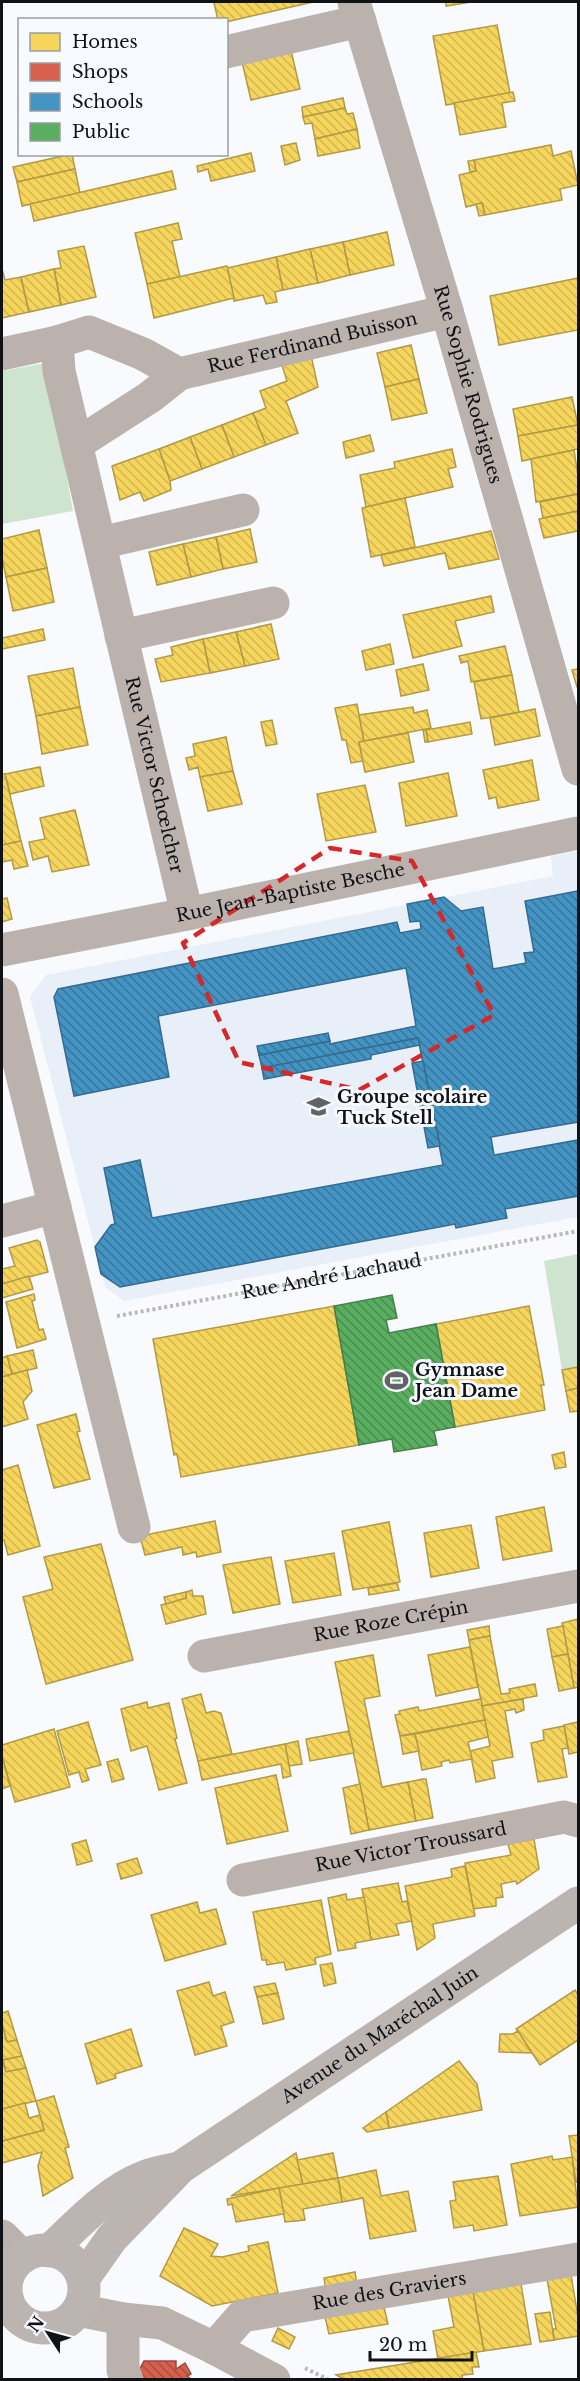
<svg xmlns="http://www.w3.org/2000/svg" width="580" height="2381" viewBox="0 0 580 2381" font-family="'Libre Baskerville',serif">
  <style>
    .built { fill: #e8eff9 }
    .park { fill: #cee4ce }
    .homes { fill: url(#homes-back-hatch); stroke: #b19a47; stroke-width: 1.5 }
    .shops { fill: url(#shops-back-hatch); stroke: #9b493c; stroke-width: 1.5 }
    .schools { fill: url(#schools-back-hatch); stroke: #346c8f; stroke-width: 1.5 }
    .public { fill: url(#public-back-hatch); stroke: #447f4a; stroke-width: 1.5 }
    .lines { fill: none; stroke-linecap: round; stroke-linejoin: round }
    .path { stroke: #bcb8b6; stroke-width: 4; stroke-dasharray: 3 3; stroke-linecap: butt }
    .minor { stroke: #bbb2ae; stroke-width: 33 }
    .major { stroke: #bcb4b1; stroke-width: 33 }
    .marked { fill: none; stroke: #d62828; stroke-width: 4.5; stroke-dasharray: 12 8; stroke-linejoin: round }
    .labels { text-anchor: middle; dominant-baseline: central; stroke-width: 6; stroke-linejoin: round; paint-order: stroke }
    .street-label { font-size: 18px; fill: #101216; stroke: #f7fafe }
    .poi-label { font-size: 18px; font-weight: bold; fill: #101216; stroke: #f7fafe; text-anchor: start }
  </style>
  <defs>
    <pattern id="homes-back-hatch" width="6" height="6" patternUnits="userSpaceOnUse" patternTransform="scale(1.5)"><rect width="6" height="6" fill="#f6d55c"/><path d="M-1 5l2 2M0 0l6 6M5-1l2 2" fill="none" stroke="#d2b64f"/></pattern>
    <pattern id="shops-back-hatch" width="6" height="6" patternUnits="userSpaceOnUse" patternTransform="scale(1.5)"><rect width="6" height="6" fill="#d6604d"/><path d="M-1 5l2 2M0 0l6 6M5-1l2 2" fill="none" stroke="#ac4e3f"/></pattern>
    <pattern id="schools-back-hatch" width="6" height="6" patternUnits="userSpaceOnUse" patternTransform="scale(1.5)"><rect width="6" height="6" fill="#4393c3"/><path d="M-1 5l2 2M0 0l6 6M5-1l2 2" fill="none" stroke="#37779d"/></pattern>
    <pattern id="public-back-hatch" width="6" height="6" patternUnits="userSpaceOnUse" patternTransform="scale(1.5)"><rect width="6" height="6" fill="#5aae61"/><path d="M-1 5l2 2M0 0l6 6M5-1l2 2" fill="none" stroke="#498c4f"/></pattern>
  </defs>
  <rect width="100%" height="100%" fill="#f8fafd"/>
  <path class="built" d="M 578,851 L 578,1217 L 124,1301 L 105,1287 L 30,997 L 46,975 L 553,876 L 551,856 Z"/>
  <g class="park">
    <path d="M 46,363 L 73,511 L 2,524 L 2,371 Z"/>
    <path d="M 578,1254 L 578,1367 L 562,1370 L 544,1261 Z"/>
  </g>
  <g class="homes">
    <path d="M 219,2 L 313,2 L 226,22 L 226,20 L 218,20 L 214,3 Z"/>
    <path d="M 446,2 L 471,2 L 446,6 Z"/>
    <path d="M 497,25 L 510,93 L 446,105 L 433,36 Z"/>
    <path d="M 289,42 L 300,89 L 251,100 L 240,53 Z"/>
    <path d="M 513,92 L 515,101 L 502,103 L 506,127 L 460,135 L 454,103 Z"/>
    <path d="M 343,98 L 345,108 L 303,117 L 302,107 Z"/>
    <path d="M 345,108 L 347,114 L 353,113 L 357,129 L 315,139 L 312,123 L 305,124 L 303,117 Z"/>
    <path d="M 357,129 L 360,148 L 318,156 L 315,139 Z"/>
    <path d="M 296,143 L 300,160 L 285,165 L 281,146 Z"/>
    <path d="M 551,145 L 553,156 L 571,151 L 578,185 L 560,189 L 562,200 L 485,215 L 482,203 L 466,207 L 459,175 L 476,171 L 474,160 Z"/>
    <path d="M 251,153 L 255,171 L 211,181 L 208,169 L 198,172 L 197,166 Z"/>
    <path d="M 72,154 L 75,169 L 17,182 L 13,167 Z"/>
    <path d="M 474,160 L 476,171 L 470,172 L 468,161 Z"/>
    <path d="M 75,169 L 80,193 L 22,206 L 17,182 Z"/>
    <path d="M 172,171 L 176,189 L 34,221 L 30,204 Z"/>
    <path d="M 482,203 L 485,215 L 479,216 L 476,204 Z"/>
    <path d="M 178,223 L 182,239 L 172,241 L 180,277 L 147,284 L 135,233 Z"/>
    <path d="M 387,232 L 394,265 L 350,275 L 343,242 Z"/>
    <path d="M 343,242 L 350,275 L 318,283 L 310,249 Z"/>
    <path d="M 84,246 L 96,297 L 61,305 L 54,269 L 61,268 L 58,251 Z"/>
    <path d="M 310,249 L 318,283 L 283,290 L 276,257 Z"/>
    <path d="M 276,257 L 283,290 L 275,292 L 277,302 L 266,304 L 263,295 L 234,301 L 227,268 Z"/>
    <path d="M 227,266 L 234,298 L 154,318 L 147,284 Z"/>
    <path d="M 2,269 L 5,280 L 21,277 L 29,312 L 2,318 Z"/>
    <path d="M 54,269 L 61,305 L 29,312 L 21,277 Z"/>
    <path d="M 578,278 L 578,330 L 499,345 L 490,296 Z"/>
    <path d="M 411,345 L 419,379 L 385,387 L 377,353 Z"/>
    <path d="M 311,355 L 318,387 L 286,401 L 298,433 L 266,445 L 253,413 L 266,408 L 260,391 L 287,381 L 281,362 Z"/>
    <path d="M 419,379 L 427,413 L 392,420 L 385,387 Z"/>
    <path d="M 572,397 L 578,425 L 518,436 L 513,409 Z"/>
    <path d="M 253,413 L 266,445 L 234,457 L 222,425 Z"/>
    <path d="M 222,425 L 234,457 L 202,469 L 190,437 Z"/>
    <path d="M 578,425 L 578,449 L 522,461 L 518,436 Z"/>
    <path d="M 370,435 L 374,451 L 346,458 L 343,442 Z"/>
    <path d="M 190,437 L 202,469 L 170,481 L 159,449 Z"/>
    <path d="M 159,449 L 170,481 L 171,490 L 144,501 L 140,492 L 120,500 L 112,466 Z"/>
    <path d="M 452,449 L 456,467 L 448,469 L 453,487 L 366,507 L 360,475 L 395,468 L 394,462 Z"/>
    <path d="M 574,450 L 578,476 L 578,494 L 536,502 L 531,459 Z"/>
    <path d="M 578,494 L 578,511 L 543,518 L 540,502 Z"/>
    <path d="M 405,498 L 415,547 L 371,557 L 362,508 Z"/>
    <path d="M 578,511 L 578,531 L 544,538 L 539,519 Z"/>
    <path d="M 250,529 L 257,562 L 223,569 L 216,537 Z"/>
    <path d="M 39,530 L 47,568 L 6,577 L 2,557 L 2,539 Z"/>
    <path d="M 491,531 L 499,559 L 449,569 L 445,553 L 384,566 L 381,555 Z"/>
    <path d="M 216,537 L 223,569 L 191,577 L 183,544 Z"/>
    <path d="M 183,544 L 191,577 L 157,585 L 149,552 Z"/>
    <path d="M 47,568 L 54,602 L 13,611 L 6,577 Z"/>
    <path d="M 491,596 L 494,612 L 455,621 L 462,646 L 413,658 L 403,615 Z"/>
    <path d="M 271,624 L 279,659 L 245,666 L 236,632 Z"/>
    <path d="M 43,629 L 45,640 L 2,649 L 2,638 Z"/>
    <path d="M 236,632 L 245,666 L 210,673 L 203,639 Z"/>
    <path d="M 203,639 L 210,673 L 161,682 L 155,659 L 173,655 L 171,647 Z"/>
    <path d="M 390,644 L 394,664 L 366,670 L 362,651 Z"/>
    <path d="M 505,646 L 512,675 L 471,682 L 468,661 L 461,663 L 459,656 Z"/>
    <path d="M 423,664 L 429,690 L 401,696 L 396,670 Z"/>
    <path d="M 73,668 L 80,707 L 36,716 L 28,676 Z"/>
    <path d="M 578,669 L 578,687 L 577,687 L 572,670 Z"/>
    <path d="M 512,675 L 519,712 L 481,719 L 474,682 Z"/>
    <path d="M 357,704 L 364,741 L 359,742 L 363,761 L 351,763 L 346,740 L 342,740 L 335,708 Z"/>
    <path d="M 80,707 L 88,745 L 42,754 L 36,716 Z"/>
    <path d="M 413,707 L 414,713 L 427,710 L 431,728 L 364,741 L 359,715 Z"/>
    <path d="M 535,709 L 540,736 L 495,745 L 490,718 Z"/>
    <path d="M 272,720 L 277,744 L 266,746 L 261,722 Z"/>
    <path d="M 470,722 L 472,734 L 428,742 L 426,730 Z"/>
    <path d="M 423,730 L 426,730 L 428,742 L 425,742 Z"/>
    <path d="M 408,733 L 414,762 L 365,772 L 359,742 Z"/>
    <path d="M 226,737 L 233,771 L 200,777 L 198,767 L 189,770 L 186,758 L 195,756 L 193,744 Z"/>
    <path d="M 532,760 L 539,800 L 498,808 L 496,797 L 489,799 L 483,770 Z"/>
    <path d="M 40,767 L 44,786 L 10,794 L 5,774 Z"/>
    <path d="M 233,771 L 242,804 L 208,811 L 200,777 Z"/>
    <path d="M 448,773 L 457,816 L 406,826 L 399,783 Z"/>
    <path d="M 2,774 L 5,774 L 21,841 L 2,845 Z"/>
    <path d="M 365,785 L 376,832 L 326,841 L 317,794 Z"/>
    <path d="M 75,810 L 89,865 L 52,872 L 48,856 L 33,860 L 29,842 L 45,839 L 40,818 Z"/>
    <path d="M 21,841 L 28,866 L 14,869 L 12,860 L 2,862 L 2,845 Z"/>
    <path d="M 7,898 L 12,919 L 2,922 L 2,899 Z"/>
    <path d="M 37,1240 L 40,1242 L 48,1272 L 2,1284 L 2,1269 L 15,1266 L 9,1248 Z"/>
    <path d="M 29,1276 L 33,1289 L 2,1298 L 2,1284 Z"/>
    <path d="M 34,1294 L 35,1300 L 32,1301 L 39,1330 L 43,1329 L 46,1339 L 17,1348 L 6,1302 Z"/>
    <path d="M 334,1306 L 359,1445 L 181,1477 L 177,1454 L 174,1455 L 153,1339 Z"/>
    <path d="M 529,1306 L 544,1385 L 541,1385 L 545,1410 L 455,1427 L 436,1324 Z"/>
    <path d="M 33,1350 L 37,1368 L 12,1374 L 7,1356 Z"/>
    <path d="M 7,1356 L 12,1374 L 2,1377 L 2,1358 Z"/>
    <path d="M 578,1367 L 578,1388 L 566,1391 L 562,1370 Z"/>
    <path d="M 27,1370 L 32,1391 L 23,1402 L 28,1419 L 2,1427 L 2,1377 Z"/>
    <path d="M 578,1388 L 578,1411 L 570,1412 L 566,1391 Z"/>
    <path d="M 76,1414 L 80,1431 L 77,1432 L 90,1479 L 54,1488 L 37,1425 Z"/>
    <path d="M 564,1452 L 566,1467 L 555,1469 L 552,1455 Z"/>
    <path d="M 18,1465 L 40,1546 L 8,1555 L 4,1540 L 2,1541 L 2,1470 Z"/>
    <path d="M 544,1507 L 552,1551 L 503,1560 L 496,1517 Z"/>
    <path d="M 215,1521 L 221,1552 L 197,1557 L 196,1552 L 183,1555 L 182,1547 L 145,1555 L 140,1536 Z"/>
    <path d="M 389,1522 L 400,1582 L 353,1590 L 342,1531 Z"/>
    <path d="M 471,1525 L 479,1568 L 431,1577 L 424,1533 Z"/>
    <path d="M 101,1544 L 133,1660 L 46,1684 L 23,1597 L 53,1589 L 44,1557 Z"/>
    <path d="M 334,1553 L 341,1595 L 293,1603 L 285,1561 Z"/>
    <path d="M 271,1557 L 280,1604 L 233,1613 L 223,1565 Z"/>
    <path d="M 397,1583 L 399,1590 L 369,1595 L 368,1588 Z"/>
    <path d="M 192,1590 L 193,1596 L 203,1596 L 206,1614 L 166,1624 L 161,1605 L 186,1598 L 186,1592 Z"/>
    <path d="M 186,1592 L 186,1598 L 166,1604 L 164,1597 Z"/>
    <path d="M 578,1619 L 578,1687 L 574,1688 L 562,1623 Z"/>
    <path d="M 489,1626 L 490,1636 L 469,1640 L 467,1630 Z"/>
    <path d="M 563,1626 L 568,1654 L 552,1657 L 547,1629 Z"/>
    <path d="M 490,1636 L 501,1694 L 510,1693 L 509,1689 L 535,1684 L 537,1696 L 482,1706 L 469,1640 Z"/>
    <path d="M 470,1647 L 478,1687 L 436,1696 L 428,1655 Z"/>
    <path d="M 568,1654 L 574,1688 L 559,1691 L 552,1657 Z"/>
    <path d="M 373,1655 L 380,1696 L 364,1699 L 382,1787 L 408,1782 L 416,1821 L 369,1830 L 335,1662 Z"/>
    <path d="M 201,1694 L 206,1713 L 214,1711 L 221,1713 L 232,1754 L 198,1761 L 182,1699 Z"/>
    <path d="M 481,1699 L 485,1720 L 400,1736 L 395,1715 L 400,1714 L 399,1711 L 418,1707 L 419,1711 Z"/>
    <path d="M 523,1699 L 524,1710 L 516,1713 L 515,1709 L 505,1711 L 513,1757 L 492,1761 L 495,1778 L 476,1782 L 470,1751 L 490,1746 L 482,1706 Z"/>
    <path d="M 147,1702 L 148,1708 L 169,1703 L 177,1738 L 175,1739 L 187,1783 L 159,1790 L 147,1746 L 131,1751 L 121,1709 Z"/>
    <path d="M 485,1720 L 488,1737 L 468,1742 L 472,1759 L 450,1763 L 449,1760 L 441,1762 L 442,1766 L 422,1770 L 415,1734 Z"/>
    <path d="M 88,1722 L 101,1765 L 85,1769 L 89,1780 L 82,1782 L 79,1772 L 69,1775 L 57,1731 Z"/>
    <path d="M 578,1722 L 578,1752 L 569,1754 L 564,1725 Z"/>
    <path d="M 564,1726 L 568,1748 L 562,1749 L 567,1777 L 538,1782 L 531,1743 L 544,1740 L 543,1730 Z"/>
    <path d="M 54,1729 L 70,1787 L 15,1802 L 2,1756 L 2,1745 Z"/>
    <path d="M 349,1731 L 354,1753 L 310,1761 L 306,1739 Z"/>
    <path d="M 415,1734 L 419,1751 L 403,1754 L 400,1736 Z"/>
    <path d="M 298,1741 L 302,1764 L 289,1766 L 285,1744 Z"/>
    <path d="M 285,1744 L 291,1776 L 283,1778 L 281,1764 L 202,1780 L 198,1761 Z"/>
    <path d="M 2,1756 L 10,1786 L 2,1789 Z"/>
    <path d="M 118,1759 L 124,1779 L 112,1782 L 107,1762 Z"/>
    <path d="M 276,1775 L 288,1831 L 227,1844 L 215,1788 Z"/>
    <path d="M 423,1779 L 426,1779 L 433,1818 L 416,1821 L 408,1782 Z"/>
    <path d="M 360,1784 L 369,1830 L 351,1834 L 343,1788 Z"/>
    <path d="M 534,1839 L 539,1869 L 517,1884 L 516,1881 L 501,1884 L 503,1897 L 496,1898 L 496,1906 L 473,1909 L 465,1863 L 511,1855 L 508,1844 Z"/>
    <path d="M 86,1840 L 92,1861 L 77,1865 L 72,1844 Z"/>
    <path d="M 137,1858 L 142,1873 L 121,1879 L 117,1864 Z"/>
    <path d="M 465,1866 L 475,1916 L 433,1924 L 435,1938 L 417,1950 L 405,1886 L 452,1877 L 451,1869 Z"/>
    <path d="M 398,1883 L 402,1902 L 407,1901 L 412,1921 L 396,1924 L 399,1935 L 371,1940 L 362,1889 Z"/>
    <path d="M 346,1894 L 347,1900 L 364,1897 L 371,1940 L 355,1943 L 356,1948 L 338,1951 L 328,1898 Z"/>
    <path d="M 321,1900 L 331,1954 L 315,1958 L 316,1964 L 286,1970 L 284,1962 L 267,1965 L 266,1960 L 262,1960 L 253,1912 Z"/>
    <path d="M 197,1902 L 200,1913 L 216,1909 L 226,1944 L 165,1961 L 151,1915 Z"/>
    <path d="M 332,1963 L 336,1983 L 324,1986 L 320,1965 Z"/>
    <path d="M 209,1982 L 213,1996 L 225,1992 L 234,2022 L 221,2026 L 227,2046 L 195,2055 L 177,1991 Z"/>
    <path d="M 275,1983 L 278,1993 L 257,1997 L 254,1987 Z"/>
    <path d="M 575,1990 L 578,1995 L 578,2040 L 540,2065 L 516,2029 Z"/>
    <path d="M 278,1993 L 284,2019 L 263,2024 L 257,1997 Z"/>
    <path d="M 8,2011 L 17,2040 L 7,2042 L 2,2024 L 2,2013 Z"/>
    <path d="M 2,2024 L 7,2042 L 17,2040 L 22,2056 L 2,2060 Z"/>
    <path d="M 131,2029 L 142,2066 L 115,2074 L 116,2078 L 97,2084 L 85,2044 Z"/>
    <path d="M 518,2031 L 532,2053 L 499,2052 L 500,2034 L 513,2034 Z"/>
    <path d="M 22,2056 L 26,2068 L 6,2072 L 3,2060 Z"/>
    <path d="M 2,2060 L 6,2072 L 26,2068 L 36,2101 L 2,2109 Z"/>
    <path d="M 459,2061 L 477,2084 L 482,2110 L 389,2128 L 386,2112 Z"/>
    <path d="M 54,2096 L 69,2147 L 65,2148 L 73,2178 L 43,2196 L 38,2166 L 42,2152 L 2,2163 L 2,2141 L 44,2130 L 36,2101 Z"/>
    <path d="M 25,2103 L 29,2118 L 40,2115 L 44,2130 L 2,2141 L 2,2109 Z"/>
    <path d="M 386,2112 L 389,2128 L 367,2132 L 363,2128 Z"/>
    <path d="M 578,2135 L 578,2182 L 576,2182 L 569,2136 Z"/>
    <path d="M 296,2153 L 303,2184 L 231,2196 L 276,2166 Z"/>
    <path d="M 333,2153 L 338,2178 L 303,2184 L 297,2160 Z"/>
    <path d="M 552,2156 L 553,2160 L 572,2157 L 578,2207 L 520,2216 L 511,2164 Z"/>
    <path d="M 376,2170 L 381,2196 L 408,2191 L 416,2231 L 370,2239 L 363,2198 L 342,2202 L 338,2178 Z"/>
    <path d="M 498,2176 L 507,2225 L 474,2231 L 473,2225 L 454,2228 L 450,2201 L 456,2200 L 453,2182 Z"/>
    <path d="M 338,2178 L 342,2202 L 303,2209 L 305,2220 L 285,2222 L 279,2188 Z"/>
    <path d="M 279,2188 L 284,2214 L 236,2222 L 232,2204 L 228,2205 L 227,2199 Z"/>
    <path d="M 184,2228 L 218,2244 L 211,2256 L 222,2257 L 249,2251 L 248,2246 L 268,2242 L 278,2293 L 212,2306 L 160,2276 Z"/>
    <path d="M 355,2272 L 357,2285 L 326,2291 L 324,2278 Z"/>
    <path d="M 571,2275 L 578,2317 L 578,2336 L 554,2340 L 553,2329 L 556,2329 L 547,2279 Z"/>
    <path d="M 521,2284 L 531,2344 L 484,2351 L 473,2292 Z"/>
    <path d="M 473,2292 L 484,2351 L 438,2359 L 433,2331 L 454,2327 L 448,2296 Z"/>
    <path d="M 384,2307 L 388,2324 L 329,2334 L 325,2317 Z"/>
    <path d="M 550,2312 L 554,2340 L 540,2342 L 535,2314 Z"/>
    <path d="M 278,2328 L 295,2337 L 289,2349 L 272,2341 Z"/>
    <path d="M 476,2352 L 479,2367 L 472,2367 L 473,2374 L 462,2375 L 463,2380 L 345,2380 L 336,2375 Z"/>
  </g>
  <path class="shops" d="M 144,2361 L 176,2361 L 176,2369 L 185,2363 L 191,2374 L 187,2376 L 192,2380 L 140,2380 L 137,2374 Z"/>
  <g class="schools">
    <path d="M 578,891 L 578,1122 L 491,1137 L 494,1155 L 578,1140 L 578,1196 L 505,1209 L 507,1218 L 456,1228 L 455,1224 L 120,1287 L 101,1274 L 95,1247 L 111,1225 L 115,1224 L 104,1168 L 140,1160 L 152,1218 L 443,1165 L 418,1038 L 262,1068 L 259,1055 L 330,1041 L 330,1044 L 416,1026 L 406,968 L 158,1016 L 169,1077 L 74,1096 L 54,997 L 58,989 L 397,922 L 400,933 L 421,929 L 420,921 L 410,922 L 407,904 L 444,897 L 461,911 L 483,907 L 493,969 L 526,963 L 524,953 L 534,952 L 525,901 Z"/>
    <path d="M 328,1033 L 330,1041 L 259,1055 L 257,1046 Z"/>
    <path d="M 418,1038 L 420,1045 L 371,1055 L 371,1059 L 264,1079 L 262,1068 Z"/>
    <path d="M 423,1061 L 440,1146 L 428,1148 L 412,1063 Z"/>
  </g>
  <path class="public" d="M 392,1295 L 397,1318 L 386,1320 L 389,1333 L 436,1324 L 455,1427 L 434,1431 L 437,1445 L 394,1452 L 392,1439 L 359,1445 L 334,1306 Z"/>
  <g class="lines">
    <g class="path">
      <path id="s1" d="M 117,1316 L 578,1231"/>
      <path d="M 305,2368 L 329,2380"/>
    </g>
    <g class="minor">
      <path id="s2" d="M 354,2 L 447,311 L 578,769"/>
      <path d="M 226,52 L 360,21"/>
      <path id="s3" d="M 57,342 L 59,371 L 187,914"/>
      <path d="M 2,354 L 57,342 L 89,332 L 143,354 L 179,374"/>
      <path id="s4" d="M 77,444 L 150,397 L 179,374 L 447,311"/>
      <path d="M 100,543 L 243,510"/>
      <path d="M 121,636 L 273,603"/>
      <path id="s5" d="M 2,950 L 187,914 L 578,833"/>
      <path d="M 2,994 L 134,1527"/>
      <path d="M 2,1221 L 55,1207"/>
      <path id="s6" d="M 204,1656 L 578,1586"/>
      <path id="s7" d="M 243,1880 L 564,1817 L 578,1821"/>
      <path d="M 2,2236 L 23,2257"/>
      <path d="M 78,2310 L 123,2319 L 162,2323 L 214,2348 L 274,2380"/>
      <path d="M 123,2319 L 123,2370 L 127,2380"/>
      <path id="s8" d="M 214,2348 L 242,2316 L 578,2259"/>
    </g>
    <g class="major">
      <circle cx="45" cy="2289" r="39"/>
      <path d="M 49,2251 C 76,2226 108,2191 142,2178 C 152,2173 163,2172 174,2169"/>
      <path id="s9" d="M 83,2279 L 112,2238 L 181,2167 L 578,1903"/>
    </g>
  </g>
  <path class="marked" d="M 330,848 L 412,861 L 494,1015 L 359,1090 L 239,1062 L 183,943 Z"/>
  <defs>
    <symbol id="school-bare" viewBox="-9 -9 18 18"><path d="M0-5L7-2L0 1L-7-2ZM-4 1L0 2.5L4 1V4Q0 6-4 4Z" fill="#616367" stroke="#f7fafe" stroke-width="2.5" paint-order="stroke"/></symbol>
    <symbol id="stadium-bare" viewBox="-9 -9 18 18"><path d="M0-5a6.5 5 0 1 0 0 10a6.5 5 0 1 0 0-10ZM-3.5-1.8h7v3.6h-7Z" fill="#616367" stroke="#f7fafe" stroke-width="2.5" paint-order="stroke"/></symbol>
  </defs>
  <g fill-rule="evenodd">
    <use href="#school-bare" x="302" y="1090" width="33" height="33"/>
    <use href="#stadium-bare" x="380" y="1364" width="33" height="33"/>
  </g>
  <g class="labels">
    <g class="street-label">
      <text stroke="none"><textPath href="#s4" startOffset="261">Rue Ferdinand Buisson</textPath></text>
      <text stroke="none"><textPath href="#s2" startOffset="399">Rue Sophie Rodrigues</textPath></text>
      <text stroke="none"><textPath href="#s3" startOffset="444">Rue Victor Schœlcher</textPath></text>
      <text stroke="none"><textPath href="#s5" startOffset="294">Rue Jean-Baptiste Besche</textPath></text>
      <text stroke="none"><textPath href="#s1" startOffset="218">Rue André Lachaud</textPath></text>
      <text stroke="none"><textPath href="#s6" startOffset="190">Rue Roze Crépin</textPath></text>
      <text stroke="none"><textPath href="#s7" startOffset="171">Rue Victor Troussard</textPath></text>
      <text stroke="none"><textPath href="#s9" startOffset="388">Avenue du Maréchal Juin</textPath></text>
      <text stroke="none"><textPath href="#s8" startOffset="192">Rue des Graviers</textPath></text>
    </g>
    <g class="poi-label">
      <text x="337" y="1097">Groupe scolaire<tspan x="337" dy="21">Tuck Stell</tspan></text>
      <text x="415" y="1370">Gymnase<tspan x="415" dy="21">Jean Dame</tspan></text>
    </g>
  </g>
  <rect width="580" height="2381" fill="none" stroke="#101216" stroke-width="6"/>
  <rect x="18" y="18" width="210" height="138" fill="#f7fafe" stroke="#9b9da1" stroke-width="1.5"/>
  <rect x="30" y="33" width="30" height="18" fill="#f6d55c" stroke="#9b9da1" stroke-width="1.5"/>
  <text x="72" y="48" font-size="18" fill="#101216">Homes</text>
  <rect x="30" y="63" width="30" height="18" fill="#d6604d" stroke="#9b9da1" stroke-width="1.5"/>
  <text x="72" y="78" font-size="18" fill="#101216">Shops</text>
  <rect x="30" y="93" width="30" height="18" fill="#4393c3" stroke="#9b9da1" stroke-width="1.5"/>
  <text x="72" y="108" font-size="18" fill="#101216">Schools</text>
  <rect x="30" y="123" width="30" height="18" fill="#5aae61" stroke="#9b9da1" stroke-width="1.5"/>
  <text x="72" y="138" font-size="18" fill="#101216">Public</text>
  <g transform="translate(48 2333) rotate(306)" stroke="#f7fafe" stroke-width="4.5" paint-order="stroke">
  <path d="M0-4.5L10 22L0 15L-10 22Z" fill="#101216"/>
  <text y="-9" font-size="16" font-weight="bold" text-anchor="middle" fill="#101216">N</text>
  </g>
  <path d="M370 2351v9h102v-9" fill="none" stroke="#101216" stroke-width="3"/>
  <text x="379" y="2351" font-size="18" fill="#101216" stroke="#f7fafe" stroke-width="4.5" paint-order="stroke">20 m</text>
</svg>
